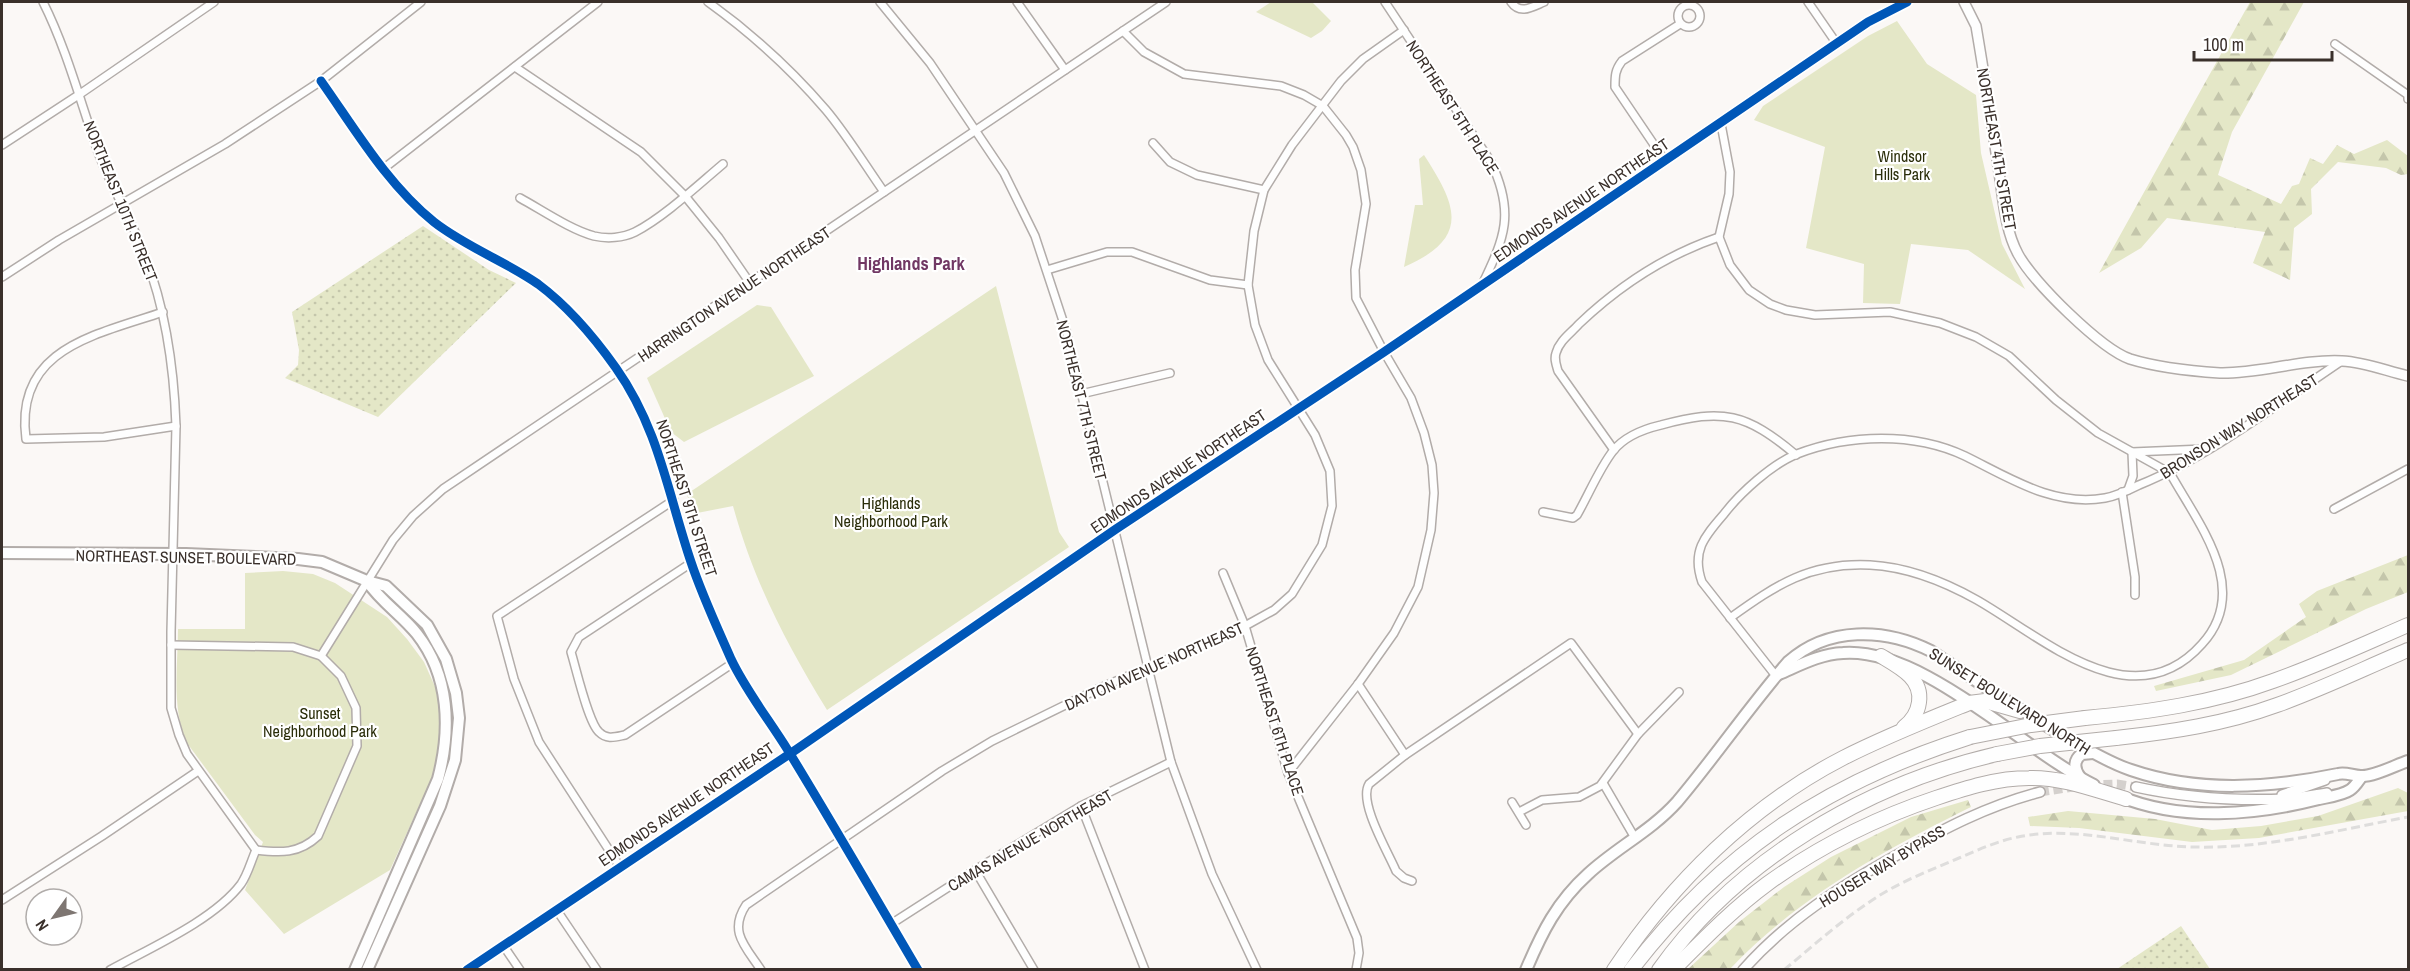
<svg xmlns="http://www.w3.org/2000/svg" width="2410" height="971" viewBox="0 0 2410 971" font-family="'Archivo Narrow',sans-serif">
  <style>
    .grass { fill: url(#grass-dots) }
    .forest { fill: url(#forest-firs) }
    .green { fill: #e4e7c7 }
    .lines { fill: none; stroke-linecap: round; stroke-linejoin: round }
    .tertiary-tunnel { stroke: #d4d0cd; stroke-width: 9; stroke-dasharray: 9 4.5; stroke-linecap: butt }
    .minor-casing { stroke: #b2aca9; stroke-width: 10 }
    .tertiary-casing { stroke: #b2aca9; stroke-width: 12 }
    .secondary-casing { stroke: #b2aca9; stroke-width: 14 }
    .primary-casing { stroke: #b2aca9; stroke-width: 14 }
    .motorway-casing { stroke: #b2aca9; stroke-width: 16 }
    .minor { stroke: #fefefe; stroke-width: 7 }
    .tertiary { stroke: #fefefe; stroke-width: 9 }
    .secondary { stroke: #fefefe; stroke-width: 10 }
    .primary { stroke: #fefefe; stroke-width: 10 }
    .motorway { stroke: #fefefe; stroke-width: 14 }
    .rail { stroke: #dedddc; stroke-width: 3; stroke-dasharray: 9 4.5; stroke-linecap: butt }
    .motorway-bridge-casing { stroke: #b2aca9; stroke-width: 16; stroke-linecap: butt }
    .motorway-bridge { stroke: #fefefe; stroke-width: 14 }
    .cycleway-casing { stroke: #fff; stroke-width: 13 }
    .cycleway { stroke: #0057b8; stroke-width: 9 }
    .labels { text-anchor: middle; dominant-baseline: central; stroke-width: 4.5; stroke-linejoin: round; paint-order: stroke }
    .street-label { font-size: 16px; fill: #3a302b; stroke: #fff }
    .park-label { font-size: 16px; fill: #2a2d09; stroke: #fff }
    .neighbourhood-label { font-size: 18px; font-weight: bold; fill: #713864; stroke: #fff }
  </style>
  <defs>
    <pattern id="grass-dots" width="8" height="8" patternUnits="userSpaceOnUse" patternTransform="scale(1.5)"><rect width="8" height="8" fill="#e4e7c7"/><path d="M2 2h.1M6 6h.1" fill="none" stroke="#c4c6ab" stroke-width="1.8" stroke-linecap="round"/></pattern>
    <pattern id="forest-firs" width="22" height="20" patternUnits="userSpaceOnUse" patternTransform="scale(1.5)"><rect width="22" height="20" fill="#e4e7c7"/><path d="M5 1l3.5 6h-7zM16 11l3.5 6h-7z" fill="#c4c6ab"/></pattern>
  </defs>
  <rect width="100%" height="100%" fill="#fbf8f6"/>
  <g class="grass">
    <path d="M 423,226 L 489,270 L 516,283 L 378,417 L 285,378 L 298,365 L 299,350 L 292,312 Z"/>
    <path d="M 2181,926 L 2210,969 L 2117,969 Z"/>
  </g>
  <g class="forest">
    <path d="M 2250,2 L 2304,2 L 2232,132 L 2218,175 L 2281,204 L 2292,186 L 2299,184 L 2310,158 L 2323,164 L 2337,145 L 2354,154 L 2387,140 L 2408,156 L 2408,174 L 2401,175 L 2386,168 L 2338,162 L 2311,189 L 2312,214 L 2294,228 L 2290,280 L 2253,263 L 2265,232 L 2167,218 L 2141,248 L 2099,273 Z"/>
    <path d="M 2408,555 L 2408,592 L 2366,609 L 2231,675 L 2156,691 L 2154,686 L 2244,660 L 2306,617 L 2299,604 L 2317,591 Z"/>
    <path d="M 2398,788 L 2408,793 L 2408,811 L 2259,838 L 2192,842 L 2079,828 L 2030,826 L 2028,817 L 2068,811 L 2155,819 L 2212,830 L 2261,826 L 2318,816 Z"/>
    <path d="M 1968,800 L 1971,807 C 1884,850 1797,898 1730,969 L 1688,969 L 1739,922 L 1784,887 L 1831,857 L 1911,817 Z"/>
  </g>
  <g class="green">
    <path d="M 1271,2 L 1312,2 L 1331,21 L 1322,31 L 1311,38 L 1256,12 Z"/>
    <path d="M 1897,21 L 1927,64 L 1976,95 L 1981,153 L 2002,244 L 2025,289 L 1968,250 L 1911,244 L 1900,304 L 1863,303 L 1864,264 L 1806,248 L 1825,147 L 1754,120 L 1763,106 L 1868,36 Z"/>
    <path d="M 1424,155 C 1457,206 1471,238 1404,267 L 1415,205 L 1423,205 L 1419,159 Z"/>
    <path d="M 996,286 L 1059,532 L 1069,547 L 827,710 C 786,643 754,582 733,506 L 692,514 L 687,494 Z"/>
    <path d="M 757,305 L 771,307 L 814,376 L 684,442 L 671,432 L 647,378 Z"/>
    <path d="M 283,571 L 313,574 L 335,583 L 387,617 L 407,639 L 424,662 L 437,691 L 442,713 L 441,745 L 436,769 L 390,870 L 284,934 L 245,890 L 263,842 L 255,835 L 187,743 C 171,708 178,666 178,629 L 245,629 L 245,573 Z"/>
  </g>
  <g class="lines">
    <g class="tertiary-tunnel">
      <path d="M 2090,785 L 2117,784 L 2136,787"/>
      <path d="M 2040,792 L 2073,787"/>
    </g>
    <defs>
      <g id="minor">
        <path d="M 43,2 C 67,50 80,101 98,152 C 111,187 132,220 145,256 C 166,310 174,368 176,426 L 171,632 L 171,708 L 179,735 L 187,754 L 256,850"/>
        <path d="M 708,2 C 751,33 791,69 826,110 C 847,135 865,165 884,192"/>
        <path d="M 880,2 L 930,63 L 1004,173 L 1035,236 L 1066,330 L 1171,762 L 1212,874 L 1257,970"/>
        <path d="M 1017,2 L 1065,70"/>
        <path d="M 1385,2 L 1491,162 C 1515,213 1505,237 1482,285"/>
        <path d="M 1511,2 C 1520,15 1532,7 1544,2"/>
        <path d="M 1808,2 L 1837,44"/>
        <circle cx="1689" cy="16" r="11"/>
        <path d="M 1123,31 L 1144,52 L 1184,74 L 1281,86 L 1304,95 L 1323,106 L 1346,135 L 1353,147 L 1361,170 L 1366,204 L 1355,270 L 1356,298 L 1384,352 L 1411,398 L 1424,433 L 1432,465 L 1434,493 L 1431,530 L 1418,587 L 1394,633 L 1358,684 L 1288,773"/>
        <path d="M 2335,44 L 2408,95 L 2408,99"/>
        <path d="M 515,67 L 641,152 L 685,196 L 719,238 L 750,283"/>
        <path d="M 321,81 C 355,129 387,184 434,222 C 466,247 505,261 538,284 C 569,307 594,337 616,368 C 659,429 668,494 691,562 C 702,595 717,627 731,659 C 746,691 770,721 789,752 C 833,824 875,897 918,970"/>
        <path d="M 1721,124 L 1730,172 L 1729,194 L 1719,237 L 1730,265 L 1749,290 L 1770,304 L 1786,310 L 1815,315 L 1890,312 L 1940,323 L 1976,337 L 2009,356 L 2056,400 L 2098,433 L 2170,473"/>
        <path d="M 1153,143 L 1170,162 L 1197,175 L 1264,190"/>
        <path d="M 2,145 L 80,94 L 214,2"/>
        <path d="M 1665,161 L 1615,87 C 1615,76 1615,70 1622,61 L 1680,24"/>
        <path d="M 383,169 L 598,2"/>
        <path d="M 520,198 C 542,210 571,230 594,236 C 607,239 623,238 635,232 C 664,217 698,185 723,164"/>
        <path d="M 1047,270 L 1107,252 L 1132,252 L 1210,280 L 1248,285"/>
        <path d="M 2,277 L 59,240 L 225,144 L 321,81 L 421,2"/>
        <path d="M 163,312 C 96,335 14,348 26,439 L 104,437 L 176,426"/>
        <path d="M 1081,394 L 1170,373"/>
        <path d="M 1614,450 L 1558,371 C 1556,364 1554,359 1556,353 C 1559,341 1571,333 1579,324 C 1620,285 1666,255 1719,237"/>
        <path d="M 2128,490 L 2133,476 L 2132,452 L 2204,449"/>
        <path d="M 2122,492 L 2135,577 L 2135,595"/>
        <path d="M 2334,509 L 2408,469"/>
        <path d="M 1543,512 L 1573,518 L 1577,515 C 1589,494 1599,469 1613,451 C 1624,437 1644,429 1661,425 C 1723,408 1746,413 1796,455"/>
        <path d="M 691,563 L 579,637 L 571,652 C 576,668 588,722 599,732 C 607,740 615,737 625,735 L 733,663"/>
        <path d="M 1223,573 L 1245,626 L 1288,773 L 1357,938 L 1359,953 L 1356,970"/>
        <path d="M 1730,618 C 1776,585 1810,562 1870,565 C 1908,567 1945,582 1977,600 C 2042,637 2133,722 2202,644 C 2252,589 2199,525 2170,473"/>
        <path d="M 171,645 L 293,647 L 321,656 L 341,676 L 356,708 L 357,746 L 318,836 C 299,854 280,853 256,850"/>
        <path d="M 321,656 L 393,540 L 413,516 L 443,489 L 1166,2"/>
        <path d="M 1776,676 L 1702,582 C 1691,551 1705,536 1724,514 C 1740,493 1772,464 1797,454 C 1849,434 1914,432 1965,456 C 2010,478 2053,507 2105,498 C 2117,496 2129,490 2139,485 C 2210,456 2276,405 2340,362"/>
        <path d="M 1358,684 L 1405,755"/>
        <path d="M 1603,783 L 1635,838"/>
        <path d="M 1512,802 L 1526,825"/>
        <path d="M 1081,806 L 1145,970"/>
        <path d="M 1519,812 L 1542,800 L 1579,797 L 1600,786 L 1638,734 L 1679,692"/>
        <path d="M 620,867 L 539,742 L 514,679 L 497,616 L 674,500"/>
        <path d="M 975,870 L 1034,970"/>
        <path d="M 1412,881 L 1404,878 L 1396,871 C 1388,852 1358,802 1369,784 L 1405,755 L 1571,643 L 1638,734"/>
        <path d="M 2,900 L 102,836 L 198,771"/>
        <path d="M 556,909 L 597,970"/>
        <path d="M 891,924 L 975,870 L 1081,806 L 1171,762"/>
        <path d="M 503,945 L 520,970"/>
        <path d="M 110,970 C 150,948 214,920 241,884 C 248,874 251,861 256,850"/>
        <path d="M 761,970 C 746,947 728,932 746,905 L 942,771 L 992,741 L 1102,687 L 1245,626 L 1274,610 L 1292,594 L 1322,545 L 1332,506 L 1330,471 L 1315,435 L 1268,360 L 1255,325 L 1248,285 L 1254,231 L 1264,190 L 1292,145 L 1341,81 L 1363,59 L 1404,30"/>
      </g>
      <g id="tertiary">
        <path d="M 1964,2 L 1976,26 C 1984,73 1991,119 1998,166 C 2003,195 2004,228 2018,254 C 2033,282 2101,349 2130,359 C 2159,368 2190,371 2220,373 C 2259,374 2301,359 2342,361 C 2365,362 2386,371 2408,376"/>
        <path d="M 2136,787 C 2186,798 2235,801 2285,799 C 2299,798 2313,795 2327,793"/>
        <path d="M 2282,795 L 2325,780"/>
        <path d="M 467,970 L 797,749 L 1116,529 L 1384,352 L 1868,22 L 1907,2"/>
        <path d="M 1743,970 C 1786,921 1841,886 1897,855 C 1945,828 1987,806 2040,792"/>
      </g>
      <g id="secondary">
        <path d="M 1779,674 C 1800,665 1820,654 1843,653 C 1923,647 2023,750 2094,785"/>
        <path d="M 2080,777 C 2074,769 2073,760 2082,754 L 2093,753"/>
        <path d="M 2119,796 C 2181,822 2256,815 2319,799 C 2328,797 2343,795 2350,790 C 2355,787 2359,780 2362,776"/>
        <path d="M 1526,970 C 1542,932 1557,902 1588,874 C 1616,848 1651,831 1677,802 C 1715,757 1749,707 1788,662 C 1828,626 1885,628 1931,651 C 1975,680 2019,710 2065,737 C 2087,749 2107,762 2131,770 C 2198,793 2270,788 2338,774 C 2346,772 2353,776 2361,776 C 2373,777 2396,765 2408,761"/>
      </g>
      <g id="primary">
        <path d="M 2,553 L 186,554 L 298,559 L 322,562 L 367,581 L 386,586 L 427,625 L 446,659 L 456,693 L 459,718 L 455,760 L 440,806 L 367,970"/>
        <path d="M 355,970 L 438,779 C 451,730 450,676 417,634 C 402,615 381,602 367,581"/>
      </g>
      <g id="motorway">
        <path d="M 1881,656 C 1891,662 1902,668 1910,676 C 1925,691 1921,714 1904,727"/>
        <path d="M 2085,718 C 2149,712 2213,703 2273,681 C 2319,665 2364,644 2408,625"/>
        <path d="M 2116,738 C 2171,732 2225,724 2277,705 C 2322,689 2365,668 2408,650"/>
        <path d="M 1614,970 C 1672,883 1750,806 1843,758 C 1884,737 1927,720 1969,703 L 1985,701 L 2020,711"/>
        <path d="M 1631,970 C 1722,851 1828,782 1970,737"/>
        <path d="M 1659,970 C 1737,860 1867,784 1997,754"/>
        <path d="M 1673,970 C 1703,940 1733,909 1767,884 C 1818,847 1876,818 1936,798 C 1966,788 1997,778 2029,778 C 2062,777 2095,790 2126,799"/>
      </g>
    </defs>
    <use href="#minor" class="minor-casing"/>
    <use href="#tertiary" class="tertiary-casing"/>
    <use href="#secondary" class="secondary-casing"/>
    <use href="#primary" class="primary-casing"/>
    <use href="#motorway" class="motorway-casing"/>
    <use href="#minor" class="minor"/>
    <use href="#tertiary" class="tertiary"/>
    <use href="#secondary" class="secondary"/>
    <use href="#primary" class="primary"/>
    <use href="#motorway" class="motorway"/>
    <path class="rail" d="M 1784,970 C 1814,945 1844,918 1877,897 C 1902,881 1931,870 1959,858 C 1978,850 1997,841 2018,837 C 2076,825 2135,846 2194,847 C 2265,849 2338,830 2408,817"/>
    <defs>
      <g id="motorway-bridge">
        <path d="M 1970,737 L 2031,725 L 2085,718"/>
        <path d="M 1997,754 L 2040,746 L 2116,738"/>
      </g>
    </defs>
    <use href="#motorway-bridge" class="motorway-bridge-casing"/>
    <use href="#motorway-bridge" class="motorway-bridge"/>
    <defs>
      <g id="cycleway">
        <path d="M 321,81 C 355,129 387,184 434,222 C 466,247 505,261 538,284 C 569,307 594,337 616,368 C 659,429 668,494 691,562 C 702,595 717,627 731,659 C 746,691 770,721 789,752 C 833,824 875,897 918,970"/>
        <path d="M 467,970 L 797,749 L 1116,529 L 1384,352 L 1868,22 L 1907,2"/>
      </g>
    </defs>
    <use href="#cycleway" class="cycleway-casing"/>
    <use href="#cycleway" class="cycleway"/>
  </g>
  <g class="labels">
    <g class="street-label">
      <text transform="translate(1453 107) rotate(57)">NORTHEAST 5TH PLACE</text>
      <text transform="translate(1997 149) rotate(80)">NORTHEAST 4TH STREET</text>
      <text transform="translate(1581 200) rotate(-34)">EDMONDS AVENUE NORTHEAST</text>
      <text transform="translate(121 201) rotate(68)">NORTHEAST 10TH STREET</text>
      <text transform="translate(734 294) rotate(-34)">HARRINGTON AVENUE NORTHEAST</text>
      <text transform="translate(1082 400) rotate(76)">NORTHEAST 7TH STREET</text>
      <text transform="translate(2239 426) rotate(-32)">BRONSON WAY NORTHEAST</text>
      <text transform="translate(1178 471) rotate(-34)">EDMONDS AVENUE NORTHEAST</text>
      <text transform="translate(687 498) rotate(72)">NORTHEAST 9TH STREET</text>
      <text transform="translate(186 557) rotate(1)">NORTHEAST SUNSET BOULEVARD</text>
      <text transform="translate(1154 666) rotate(-24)">DAYTON AVENUE NORTHEAST</text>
      <text transform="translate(2010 701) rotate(32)">SUNSET BOULEVARD NORTH</text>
      <text transform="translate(1275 721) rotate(72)">NORTHEAST 6TH PLACE</text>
      <text transform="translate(686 804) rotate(-34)">EDMONDS AVENUE NORTHEAST</text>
      <text transform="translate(1030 840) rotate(-30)">CAMAS AVENUE NORTHEAST</text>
      <text transform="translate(1882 866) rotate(-31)">HOUSER WAY BYPASS</text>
    </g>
    <g class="park-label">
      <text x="1902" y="156">Windsor<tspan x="1902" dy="18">Hills Park</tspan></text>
      <text x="891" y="503">Highlands<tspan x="891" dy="18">Neighborhood Park</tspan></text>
      <text x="320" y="713">Sunset<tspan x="320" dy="18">Neighborhood Park</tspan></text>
    </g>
    <g class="neighbourhood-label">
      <text x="911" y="263">Highlands Park</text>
    </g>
  </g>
  <rect width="2410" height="971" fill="none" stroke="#3a302b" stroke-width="6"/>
  <g transform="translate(54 917) rotate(236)"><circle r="28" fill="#ffffff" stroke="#b0acaa" stroke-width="1.5"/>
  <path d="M0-4.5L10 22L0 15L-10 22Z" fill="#7e7672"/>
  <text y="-9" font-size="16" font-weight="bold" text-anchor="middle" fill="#3a302b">N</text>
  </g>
  <path d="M2194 51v9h138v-9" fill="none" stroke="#3a302b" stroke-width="3"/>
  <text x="2203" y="51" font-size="18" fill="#3a302b" stroke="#ffffff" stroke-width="4.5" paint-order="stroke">100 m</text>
</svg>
